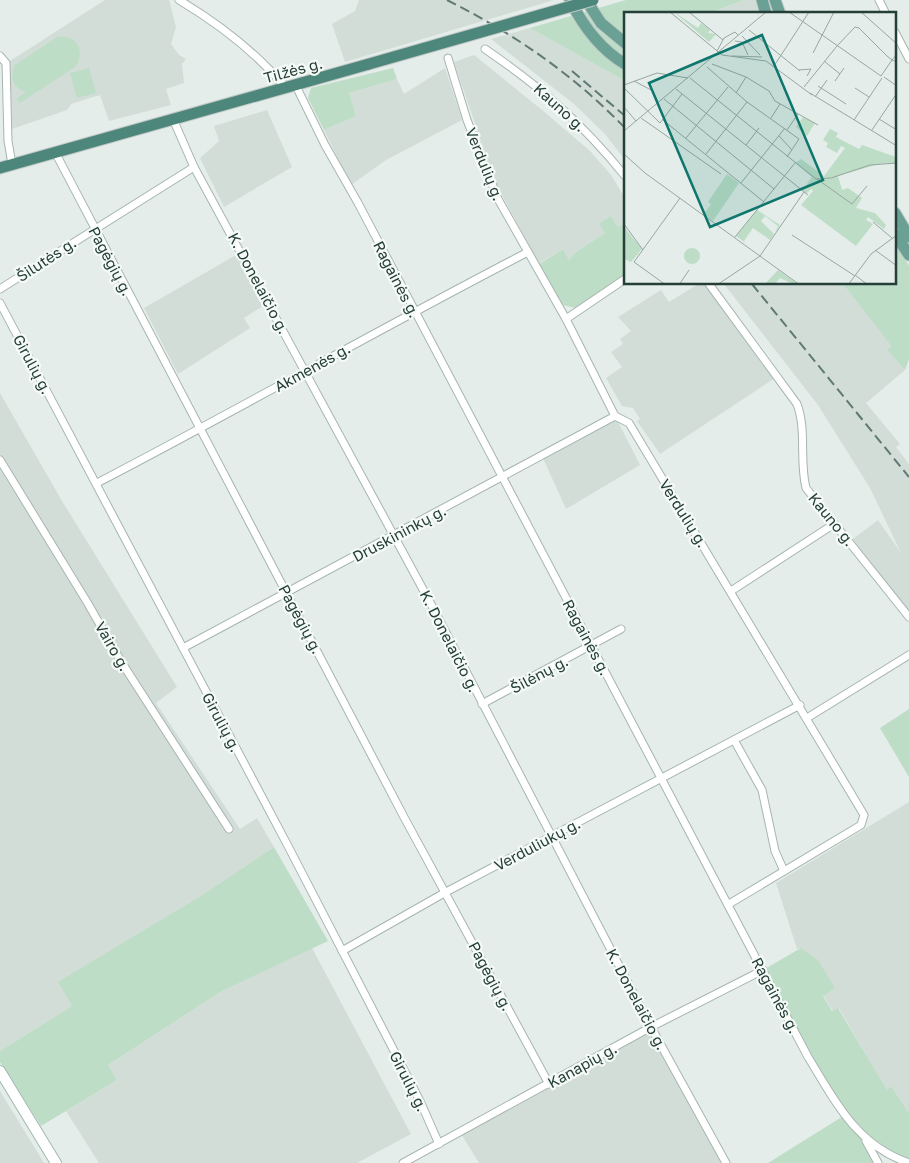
<svg xmlns="http://www.w3.org/2000/svg" width="909" height="1163" viewBox="0 0 909 1163" font-family="'Golos Text',sans-serif">
  <style>
    .built { fill: #d2ddd8 }
    .green { fill: #beddc7 }
    .lines { fill: none; stroke-linecap: round; stroke-linejoin: round }
    .minor-casing { stroke: #a7b5b0; stroke-width: 9 }
    .secondary-casing { stroke: #a3b9b1; stroke-width: 12 }
    .primary-casing { stroke: #c2c9c7; stroke-width: 13 }
    .trunk-casing { stroke: #c2c9c7; stroke-width: 13 }
    .minor { stroke: #fff; stroke-width: 7 }
    .secondary { stroke: #fff; stroke-width: 10 }
    .primary { stroke: #6aa194; stroke-width: 11 }
    .trunk { stroke: #4d867a; stroke-width: 11 }
    .rail { stroke: #5f7a73; stroke-width: 2; stroke-dasharray: 10 5; stroke-linecap: butt }
    .trunk-bridge-casing { stroke: #c2c9c7; stroke-width: 13; stroke-linecap: butt }
    .trunk-bridge { stroke: #4d867a; stroke-width: 11 }
    .labels { text-anchor: middle; dominant-baseline: central; stroke-width: 4.5; stroke-linejoin: round; paint-order: stroke }
    .street-label { font-size: 15px; fill: #243e38; stroke: #f5faf7 }
    .inset-road { fill: none; stroke: #97a7a2; stroke-width: 1 }
    .view { fill: #0f766e; fill-opacity: 0.15; stroke: #0f766e; stroke-width: 2.5 }
    .inset-edge { fill: none; stroke: #243e38; stroke-width: 2.5 }
  </style>
  <rect width="100%" height="100%" fill="#e4ede9"/>
  <g class="built">
    <path d="M 105,0 L 169,0 L 176,27 L 171,44 L 179,55 L 186,59 L 182,64 L 184,83 L 166,89 L 171,105 L 109,121 L 100,95 L 71,104 L 67,110 L 12,129 L 10,61 Z"/>
    <path d="M 359,0 L 554,0 L 345,62 L 332,24 L 355,11 Z"/>
    <path d="M 744,0 L 756,0 L 763,14 L 707,14 Z"/>
    <path d="M 530,28 L 625,81 L 625,160 L 605,134 L 574,104 L 491,39 Z"/>
    <path d="M 474,55 L 542,110 L 590,151 L 611,175 L 625,198 L 625,223 L 618,227 L 611,216 L 605,233 L 576,252 L 569,260 L 563,249 L 539,263 L 495,182 L 454,62 Z"/>
    <path d="M 445,68 L 462,120 L 386,160 L 351,185 L 324,130 L 356,116 L 349,93 L 397,79 L 404,94 Z"/>
    <path d="M 267,110 L 292,167 L 224,207 L 200,158 L 219,141 L 214,126 Z"/>
    <path d="M 236,255 L 266,304 L 244,318 L 250,328 L 178,374 L 144,308 Z"/>
    <path d="M 698,284 L 709,284 L 778,376 L 660,454 L 637,421 L 640,419 L 633,408 L 622,406 L 606,378 L 622,367 L 611,352 L 623,344 L 620,339 L 631,331 L 618,317 L 661,290 L 669,302 Z"/>
    <path d="M 724,284 L 843,284 L 891,346 L 887,350 L 905,370 L 866,403 L 900,444 L 896,447 L 909,464 L 909,611 L 853,539 L 878,520 L 901,553 L 870,488 L 818,405 Z"/>
    <path d="M 0,393 L 62,501 L 177,687 L 156,703 L 240,829 L 257,818 L 274,847 L 199,897 L 59,983 L 72,1006 L 0,1051 Z"/>
    <path d="M 615,416 L 640,465 L 566,509 L 542,456 Z"/>
    <path d="M 909,802 L 909,1113 L 891,1086 L 887,1091 L 839,1008 L 833,1011 L 823,995 L 835,988 L 801,948 L 797,949 L 776,883 Z"/>
    <path d="M 312,948 L 411,1134 L 357,1163 L 99,1163 L 66,1111 L 117,1080 L 108,1065 L 222,991 Z"/>
    <path d="M 651,1027 L 726,1163 L 479,1163 L 460,1132 Z"/>
    <path d="M 0,1091 L 44,1163 L 0,1163 Z"/>
  </g>
  <g class="green">
    <path d="M 626,0 L 744,0 L 707,14 L 625,14 L 625,38 L 595,9 Z"/>
    <path d="M 588,11 L 625,47 L 625,59 L 603,41 L 581,13 Z"/>
    <path d="M 571,16 L 595,45 L 625,69 L 625,81 L 530,28 Z"/>
    <path d="M 57,37 C 76,33 87,52 75,67 L 20,103 L 16,99 L 26,92 C 13,88 9,77 15,65 Z"/>
    <path d="M 89,68 L 96,93 L 77,98 L 70,73 Z"/>
    <path d="M 393,68 L 397,79 L 349,93 L 356,116 L 324,130 L 308,98 L 311,88 Z"/>
    <path d="M 611,216 L 618,227 L 625,223 L 625,276 L 575,308 L 563,305 L 539,264 L 563,249 L 569,260 L 576,252 L 605,233 L 599,224 Z"/>
    <path d="M 895,241 L 909,266 L 909,359 L 905,370 L 887,350 L 891,346 L 843,284 L 895,284 Z"/>
    <path d="M 909,709 L 909,777 L 880,728 Z"/>
    <path d="M 274,847 L 328,941 L 222,991 L 108,1065 L 117,1080 L 41,1126 L 0,1062 L 0,1051 L 72,1006 L 58,982 L 199,897 Z"/>
    <path d="M 801,948 L 818,960 L 835,988 L 823,996 L 832,1011 L 838,1008 L 887,1090 L 891,1086 L 909,1113 L 909,1163 L 865,1139 L 879,1163 L 768,1163 L 845,1115 L 828,1092 L 763,970 Z"/>
  </g>
  <g class="lines">
    <defs>
      <g id="minor">
        <path d="M 179,0 C 219,24 255,51 285,87"/>
        <path d="M 879,0 L 886,14"/>
        <path d="M 895,32 L 909,59"/>
        <path d="M 485,49 C 542,88 582,123 625,176"/>
        <path d="M 0,56 L 6,63 L 8,141 L 12,164"/>
        <path d="M 448,58 L 467,120 L 498,199 L 566,319 L 615,416 L 629,423 L 864,815 L 861,825 L 729,904"/>
        <path d="M 295,84 L 325,145 L 358,203 L 808,1057 C 835,1101 856,1145 909,1163"/>
        <path d="M 173,119 L 194,167 L 432,606 L 651,1027 L 726,1163"/>
        <path d="M 55,152 L 405,819 L 549,1084"/>
        <path d="M 709,284 L 797,404 C 807,431 799,460 806,488 L 909,617"/>
        <path d="M 0,289 L 194,167"/>
        <path d="M 0,303 L 288,846 L 420,1101 L 439,1144"/>
        <path d="M 566,319 L 625,279"/>
        <path d="M 0,460 L 87,602 L 122,663 L 229,829"/>
        <path d="M 97,483 C 241,408 383,327 528,252"/>
        <path d="M 731,591 L 834,524"/>
        <path d="M 183,648 L 615,416"/>
        <path d="M 482,704 L 621,629"/>
        <path d="M 807,718 L 909,655"/>
        <path d="M 734,740 L 762,790 L 775,851 L 784,871"/>
        <path d="M 342,951 L 446,892 L 800,705"/>
        <path d="M 866,1141 L 878,1163"/>
        <path d="M 403,1163 L 651,1027 L 763,970"/>
      </g>
      <path id="secondary" d="M 0,1071 L 56,1163"/>
      <g id="primary">
        <path d="M 570,0 C 583,26 600,49 625,64"/>
        <path d="M 586,0 L 601,23 L 625,43"/>
        <path d="M 762,0 L 766,14"/>
        <path d="M 775,0 L 780,14"/>
        <path d="M 895,213 L 909,237"/>
        <path d="M 895,234 L 909,255"/>
      </g>
      <path id="trunk" d="M 0,168 L 369,64"/>
    </defs>
    <use href="#minor" class="minor-casing"/>
    <use href="#secondary" class="secondary-casing"/>
    <use href="#primary" class="primary-casing"/>
    <use href="#trunk" class="trunk-casing"/>
    <use href="#minor" class="minor"/>
    <use href="#secondary" class="secondary"/>
    <use href="#primary" class="primary"/>
    <use href="#trunk" class="trunk"/>
    <g class="rail">
      <path d="M 447,0 C 513,33 574,75 625,128"/>
      <path d="M 572,71 L 625,116"/>
      <path d="M 752,284 L 909,477"/>
    </g>
    <defs>
      <path id="trunk-bridge" d="M 369,64 L 593,0"/>
    </defs>
    <use href="#trunk-bridge" class="trunk-bridge-casing"/>
    <use href="#trunk-bridge" class="trunk-bridge"/>
  </g>
  <g class="labels">
    <g class="street-label">
      <text transform="translate(293 70) rotate(-15)">Tilžės g.</text>
      <text transform="translate(560 107) rotate(42)">Kauno g.</text>
      <text transform="translate(485 164) rotate(68)">Verdulių g.</text>
      <text transform="translate(46 259) rotate(-33)">Šilutės g.</text>
      <text transform="translate(111 261) rotate(62)">Pagėgių g.</text>
      <text transform="translate(397 279) rotate(63)">Ragainės g.</text>
      <text transform="translate(259 283) rotate(62)">K. Donelaičio g.</text>
      <text transform="translate(33 364) rotate(62)">Girulių g.</text>
      <text transform="translate(312 367) rotate(-29)">Akmenės g.</text>
      <text transform="translate(684 513) rotate(58)">Verdulių g.</text>
      <text transform="translate(832 519) rotate(51)">Kauno g.</text>
      <text transform="translate(399 533) rotate(-28)">Druskininkų g.</text>
      <text transform="translate(301 619) rotate(62)">Pagėgių g.</text>
      <text transform="translate(587 637) rotate(62)">Ragainės g.</text>
      <text transform="translate(450 641) rotate(63)">K. Donelaičio g.</text>
      <text transform="translate(113 646) rotate(60)">Vairo g.</text>
      <text transform="translate(539 674) rotate(-28)">Šilėnų g.</text>
      <text transform="translate(222 722) rotate(62)">Girulių g.</text>
      <text transform="translate(537 844) rotate(-28)">Verduliukų g.</text>
      <text transform="translate(491 976) rotate(62)">Pagėgių g.</text>
      <text transform="translate(776 995) rotate(62)">Ragainės g.</text>
      <text transform="translate(637 999) rotate(62)">K. Donelaičio g.</text>
      <text transform="translate(582 1065) rotate(-29)">Kanapių g.</text>
      <text transform="translate(409 1081) rotate(63)">Girulių g.</text>
    </g>
  </g>
  <g transform="translate(624 12)">
    <rect width="272" height="272" fill="#e4ede9"/>
    <path d="M 50,0 L 74,16 L 77,11 L 86,18 L 84,21 L 92,22 L 85,30 ZM 179,105 L 191,111 L 183,124 L 172,115 ZM 206,117 L 214,121 L 212,125 L 235,137 L 238,133 L 272,145 L 272,151 L 255,152 L 214,164 L 218,178 L 224,176 L 238,186 L 232,196 L 251,201 L 262,213 L 260,217 L 244,205 L 242,208 L 249,212 L 232,234 L 177,193 L 189,179 L 187,177 L 182,182 L 178,179 L 188,165 L 171,151 L 177,147 L 200,164 L 221,136 L 217,134 L 213,141 L 202,135 L 204,131 L 199,128 ZM 103,162 L 115,171 L 89,209 L 80,202 L 87,192 L 84,190 ZM 133,198 L 156,213 L 151,221 L 154,214 L 141,204 L 137,209 L 150,222 L 146,228 L 129,216 L 120,229 L 122,231 L 112,224 ZM 0,215 L 18,237 L 7,250 L 0,247 ZM60 244a8 8 0 1 1 16 0a8 8 0 1 1-16 0ZM 154,258 L 171,270 L 169,272 L 156,266 L 151,272 L 142,271 Z" fill="#beddc7"/>
    <path class="inset-road" d="M 46,0 L 98,43 L 142,49 L 188,83M 65,0 L 99,28M 165,0 L 257,64M 237,0 L 273,32M 235,16 L 263,44 L 268,48 L 273,42M 125,18 L 176,59M 118,24 L 136,43M 111,29 L 118,30 L 124,43M 93,39 L 100,26 L 111,20 L 114,23M 189,41 L 210,0M 108,44 L 138,45M 200,49 L 216,62M 88,52 L 122,65 L 145,79 L 151,89 L 194,113M 150,54 L 185,0M 83,55 L 123,90 L 175,127 L 163,145M 175,58 L 187,57 L 183,64M 257,64 L 268,48 L 273,50M 260,65 L 273,74M 66,66 L 192,167 L 207,166 L 246,153 L 273,151M 10,69 L 29,79 L 34,90M 211,69 L 220,56M 0,73 L 33,61 L 64,66M 194,74 L 222,92M 180,75 L 213,34 L 231,15 L 235,16M 0,76 L 36,111 L 58,82M 231,76 L 245,85M 52,77 L 184,183M 112,81 L 122,65M 186,81 L 273,134M 191,85 L 203,68M 40,87 L 150,177M 0,95 L 12,109M 17,106 L 97,162M 147,106 L 156,92M 255,107 L 273,118M 39,108 L 140,190M 230,108 L 258,66M 163,118 L 174,102M 248,118 L 273,81M 0,119 L 142,0M 155,124 L 168,138M 62,126 L 104,75M 122,133 L 135,116M 0,142 L 21,161 L 176,273M 82,142 L 123,90M 193,167 L 228,192 L 243,174M 117,171 L 161,116M 249,210 L 268,226M 0,212 L 19,238M 168,223 L 231,264M 111,225 L 171,151M 251,238 L 273,254M 136,244 L 180,180M 231,263 L 244,273M 42,273 L 10,250 L 56,186M 55,273 L 65,258M 93,273 L 136,244M 224,273 L 247,242 L 273,223"/>
    <path class="view" d="M 138,23 L 199,168 L 86,215 L 25,71 Z"/>
    <rect width="272" height="272" class="inset-edge"/>
  </g>
</svg>
